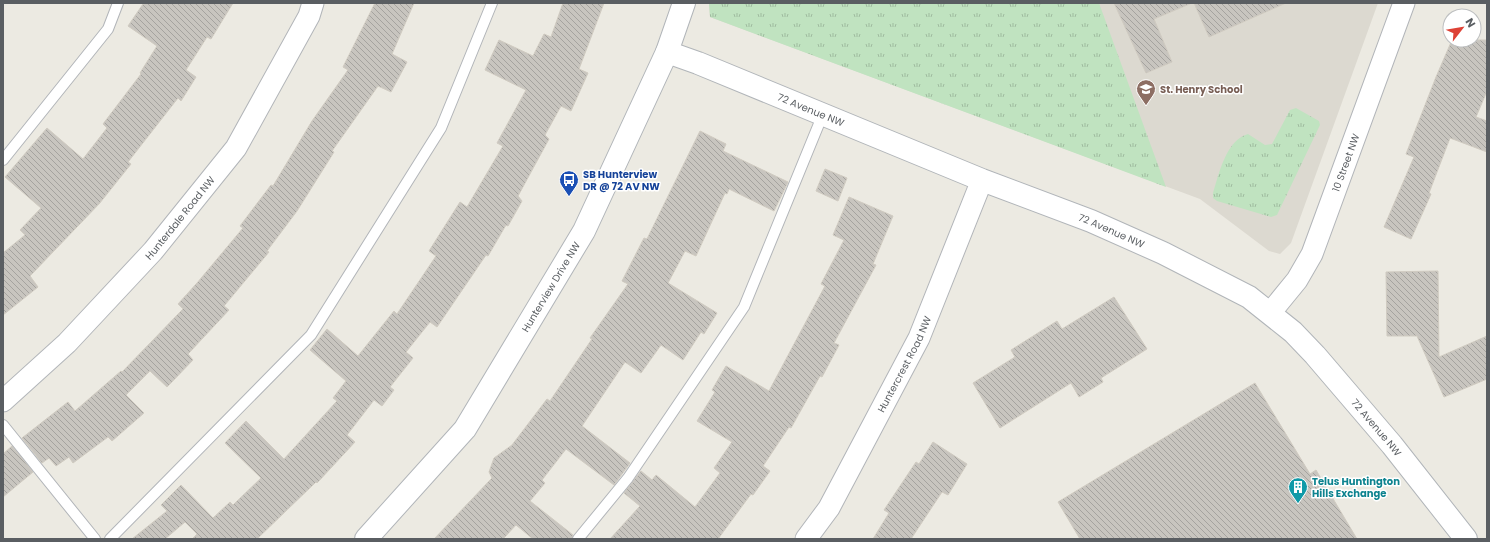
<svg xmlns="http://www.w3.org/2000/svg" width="1490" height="542" viewBox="0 0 1490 542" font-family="Poppins,sans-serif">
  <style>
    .education { fill: #dcd9d0 }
    .park { fill: url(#park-tufts) }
    .building { fill: url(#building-back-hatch); stroke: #d0cbc1 }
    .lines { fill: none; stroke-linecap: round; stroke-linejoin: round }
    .lane-casing { stroke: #b2b5b9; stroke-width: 12 }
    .street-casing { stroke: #b2b5b9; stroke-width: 23 }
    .secondary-casing { stroke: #b1b5b9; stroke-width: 24 }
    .lane { stroke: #fff; stroke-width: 10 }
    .street { stroke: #fff; stroke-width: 21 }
    .secondary { stroke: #fff; stroke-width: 22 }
    .labels { text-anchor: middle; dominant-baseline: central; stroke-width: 3; stroke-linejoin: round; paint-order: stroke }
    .education-label { font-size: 10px; font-weight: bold; fill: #785e54; stroke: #fff; text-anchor: start }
    .street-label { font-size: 10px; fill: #5a5e62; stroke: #fff }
    .transit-label { font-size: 10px; font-weight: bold; fill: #164399; stroke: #fff; text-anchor: start }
    .culture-label { font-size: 10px; font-weight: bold; fill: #0d838f; stroke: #fff; text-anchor: start }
  </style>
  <defs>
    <pattern id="park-tufts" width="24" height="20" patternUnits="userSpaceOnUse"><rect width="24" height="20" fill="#c0e3c0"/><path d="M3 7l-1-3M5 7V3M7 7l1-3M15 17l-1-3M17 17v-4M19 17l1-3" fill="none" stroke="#9fbb9f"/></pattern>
    <pattern id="building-back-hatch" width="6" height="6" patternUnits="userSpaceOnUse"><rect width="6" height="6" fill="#c8c5bf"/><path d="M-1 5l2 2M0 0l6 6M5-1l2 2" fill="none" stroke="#a5a39f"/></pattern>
  </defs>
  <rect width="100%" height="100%" fill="#eceae2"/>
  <path class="education" d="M 709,3 L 1378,3 L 1291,243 L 1280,254 L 1269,251 L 1200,199 L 710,17 Z"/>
  <g class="park">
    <path d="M 709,3 L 1099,3 L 1166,187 L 710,17 Z"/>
    <path d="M 1296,108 L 1319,121 L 1320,125 L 1277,215 L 1271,217 L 1217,201 L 1213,198 L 1213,193 C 1219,174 1226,140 1248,134 L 1265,145 L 1272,144 L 1290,110 Z"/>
  </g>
  <g class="building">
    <path d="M 148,3 L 233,3 L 211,39 L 207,37 L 186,70 L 196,77 L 181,101 L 178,98 L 128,162 L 131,164 L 99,204 L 30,276 L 38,287 L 3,315 L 3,253 L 25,235 L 20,230 L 41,208 L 5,177 L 47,128 L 83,159 L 107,128 L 103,124 L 141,74 L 140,73 L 157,46 L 128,26 L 143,4 Z"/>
    <path d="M 375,3 L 414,3 L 392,54 L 407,62 L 391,92 L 378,86 L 332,151 L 334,152 L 297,211 L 267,251 L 269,252 L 224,306 L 229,310 L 188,354 L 193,360 L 167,387 L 150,371 L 126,395 L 144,413 L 112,441 L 108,437 L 73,463 L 69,457 L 56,466 L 49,458 L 42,463 L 22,438 L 68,402 L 75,411 L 121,371 L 122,372 L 183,309 L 178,304 L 197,283 L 243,228 L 240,226 L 271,185 L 273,186 L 312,121 L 348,70 L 343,67 Z"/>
    <path d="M 563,3 L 604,3 L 579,69 L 588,73 L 571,111 L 561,106 L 545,135 L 549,139 L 518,196 L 522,201 L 508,226 L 506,225 L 488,256 L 486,255 L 437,327 L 430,322 L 406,352 L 413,358 L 390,387 L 394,390 L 382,406 L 374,400 L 347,435 L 355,442 L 317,483 L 316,482 L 257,539 L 192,539 L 197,534 L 185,522 L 165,539 L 132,539 L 167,511 L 161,505 L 181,485 L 213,518 L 230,502 L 233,505 L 261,478 L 225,443 L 246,421 L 284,459 L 337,401 L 333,398 L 346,381 L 310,350 L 327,329 L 358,356 L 394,311 L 397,314 L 436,256 L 429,251 L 460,202 L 467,207 L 503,146 L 497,143 L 526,90 L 485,70 L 499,40 L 533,56 L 544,34 L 551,37 Z"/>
    <path d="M 1114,3 L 1192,3 L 1154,19 L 1172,62 L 1146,73 Z"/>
    <path d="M 1194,3 L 1286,3 L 1209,37 Z"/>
    <path d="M 1452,40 L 1487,40 L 1487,91 L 1476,117 L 1487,121 L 1487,152 L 1450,138 L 1429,193 L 1431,194 L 1411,239 L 1384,227 L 1414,157 L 1406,154 L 1436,77 Z"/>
    <path d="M 700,131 L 726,144 L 723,151 L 788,182 L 774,211 L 729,189 L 727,194 L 725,193 L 696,256 L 685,251 L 668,283 L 717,313 L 704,334 L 701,332 L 683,360 L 661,345 L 641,373 L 625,362 L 582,426 L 630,463 L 614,485 L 566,449 L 542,480 L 545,483 L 530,501 L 573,535 L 572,539 L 533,539 L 516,525 L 503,539 L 434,539 L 492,478 L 489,472 L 494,458 L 512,445 L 547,399 L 550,401 L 592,339 L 590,338 L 628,284 L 622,281 L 644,238 L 647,239 Z"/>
    <path d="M 825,169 L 847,178 L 838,201 L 816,191 Z"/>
    <path d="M 849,197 L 893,216 L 873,264 L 876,265 L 834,343 L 839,345 L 822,377 L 820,376 L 791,428 L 789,427 L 763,466 L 770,471 L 753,495 L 751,494 L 718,539 L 610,539 L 640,506 L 624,493 L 641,471 L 652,480 L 656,475 L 695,507 L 720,473 L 714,468 L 732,442 L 697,421 L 715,392 L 712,390 L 726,366 L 769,391 L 825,286 L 821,284 L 844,240 L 833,235 Z"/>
    <path d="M 1438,271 L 1439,357 L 1487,336 L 1487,379 L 1444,397 L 1417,336 L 1387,336 L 1386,272 Z"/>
    <path d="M 1114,297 L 1147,349 L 1101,378 L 1103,382 L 1079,397 L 1071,383 L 1000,428 L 973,383 L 1015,357 L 1011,350 L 1057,321 L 1062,329 Z"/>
    <path d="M 1255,383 L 1310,474 L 1316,470 L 1357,539 L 1080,539 L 1058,502 Z"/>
    <path d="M 933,442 L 967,464 L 948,495 L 942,492 L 911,539 L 873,539 L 889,513 L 884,510 L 916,462 L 919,464 Z"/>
    <path d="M 12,446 L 33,472 L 3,497 L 3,454 Z"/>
  </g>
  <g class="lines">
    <defs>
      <g id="lane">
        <path d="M 3,160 L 108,29 L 118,3"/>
        <path d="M 3,425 L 95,539"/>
        <path d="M 110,539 L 311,335 L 441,128 L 492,3"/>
        <path d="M 578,539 L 628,478 L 744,307 L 823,114"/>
      </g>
      <g id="street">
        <path id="s1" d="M 1270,313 L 1297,280 L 1312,254 L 1404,3"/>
        <path id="s2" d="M 3,401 L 67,343 L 153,251 L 236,148 L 309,16 L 313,3"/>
        <path id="s3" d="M 806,539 L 829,508 L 919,338 L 982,180"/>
      </g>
      <g id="secondary">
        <path id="s4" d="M 667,52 L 698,63 L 982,180 L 1091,221 L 1163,253 L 1249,297 L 1293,332 L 1315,355 L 1392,445 L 1466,539"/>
        <path id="s5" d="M 366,539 L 465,429 L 584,231 L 667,52 L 684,3"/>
      </g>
    </defs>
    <use href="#lane" class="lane-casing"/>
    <use href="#street" class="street-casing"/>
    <use href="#secondary" class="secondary-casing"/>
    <use href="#lane" class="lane"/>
    <use href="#street" class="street"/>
    <use href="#secondary" class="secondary"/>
  </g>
  <defs>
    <symbol id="school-pin" viewBox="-11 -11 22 30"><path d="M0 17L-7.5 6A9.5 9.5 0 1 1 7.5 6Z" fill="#8d6e63" stroke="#fff"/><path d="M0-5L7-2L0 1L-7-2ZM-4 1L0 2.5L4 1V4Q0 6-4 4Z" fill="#fff"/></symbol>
    <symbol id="bus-pin" viewBox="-11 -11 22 30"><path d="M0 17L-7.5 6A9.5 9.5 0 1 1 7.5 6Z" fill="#1a4fb4" stroke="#fff"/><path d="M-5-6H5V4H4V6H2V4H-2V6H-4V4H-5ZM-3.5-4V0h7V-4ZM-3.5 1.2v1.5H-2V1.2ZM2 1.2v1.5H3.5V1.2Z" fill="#fff"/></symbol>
    <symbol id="building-pin" viewBox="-11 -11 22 30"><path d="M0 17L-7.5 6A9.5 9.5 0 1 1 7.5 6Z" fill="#0f9aa8" stroke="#fff"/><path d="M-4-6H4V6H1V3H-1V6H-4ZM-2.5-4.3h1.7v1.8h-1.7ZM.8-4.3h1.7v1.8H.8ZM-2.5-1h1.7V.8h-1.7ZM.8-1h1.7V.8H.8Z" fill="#fff"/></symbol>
  </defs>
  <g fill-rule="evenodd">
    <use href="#school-pin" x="1135" y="78" width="22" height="30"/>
    <use href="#bus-pin" x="558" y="169" width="22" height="30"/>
    <use href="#building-pin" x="1287" y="476" width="22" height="30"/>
  </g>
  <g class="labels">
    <g class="education-label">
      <text x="1160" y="89">St. Henry School</text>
    </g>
    <g class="street-label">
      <text stroke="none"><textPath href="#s4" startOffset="155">72 Avenue NW</textPath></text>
      <text stroke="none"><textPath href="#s1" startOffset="170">10 Street NW</textPath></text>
      <text stroke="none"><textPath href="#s2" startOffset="255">Hunterdale Road NW</textPath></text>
      <text stroke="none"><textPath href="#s4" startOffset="479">72 Avenue NW</textPath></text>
      <text stroke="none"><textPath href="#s5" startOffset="314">Hunterview Drive NW</textPath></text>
      <text stroke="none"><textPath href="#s3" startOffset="201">Huntercrest Road NW</textPath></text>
      <text stroke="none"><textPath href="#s4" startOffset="815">72 Avenue NW</textPath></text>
    </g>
    <g class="transit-label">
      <text x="583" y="174">SB Hunterview<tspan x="583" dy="12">DR @ 72 AV NW</tspan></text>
    </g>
    <g class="culture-label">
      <text x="1312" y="481">Telus Huntington<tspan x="1312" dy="12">Hills Exchange</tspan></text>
    </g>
  </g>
  <rect width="1490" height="542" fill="none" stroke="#5a5e62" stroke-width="8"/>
  <g transform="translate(1462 28) rotate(59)"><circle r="19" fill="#ffffff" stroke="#bdbfc0"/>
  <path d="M0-3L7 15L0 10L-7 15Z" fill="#de4236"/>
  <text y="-6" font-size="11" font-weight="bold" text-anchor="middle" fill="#5a5e62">N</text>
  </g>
</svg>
